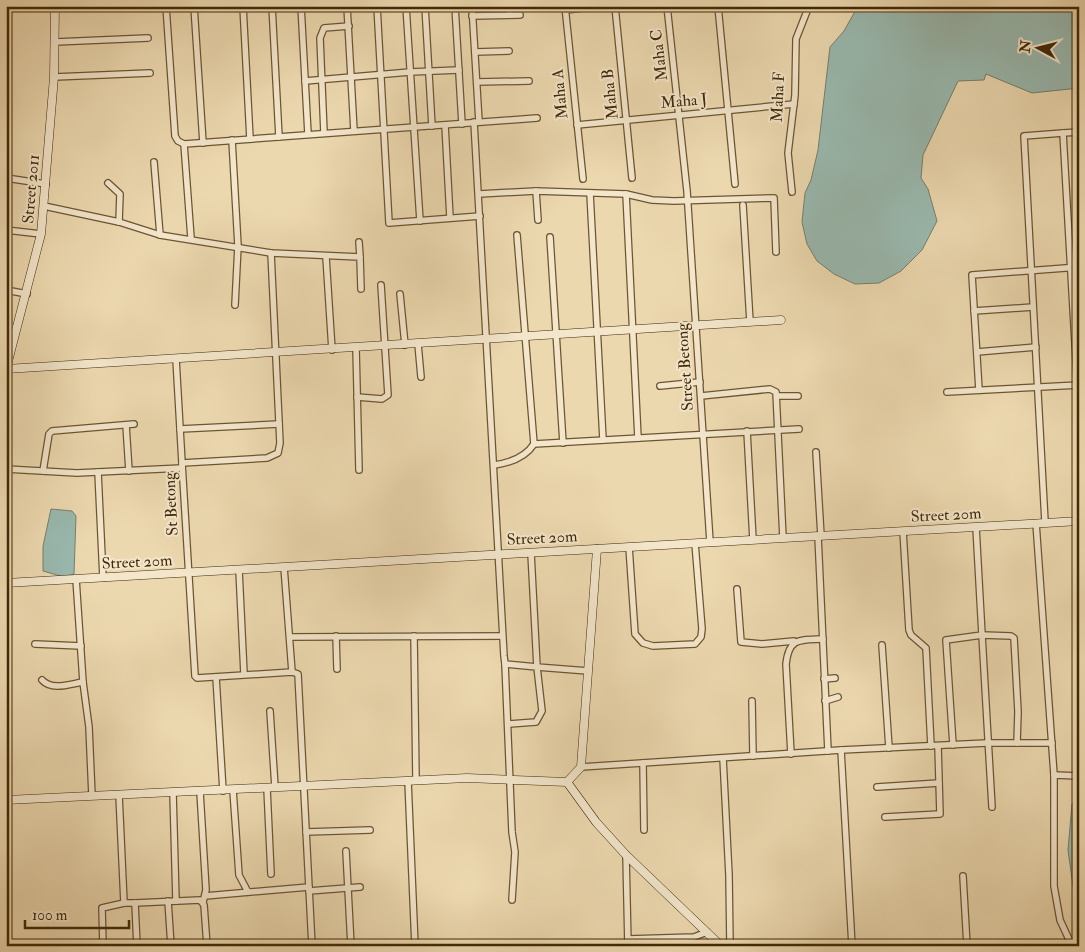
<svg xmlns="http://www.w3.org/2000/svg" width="1085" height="952" viewBox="0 0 1085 952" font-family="'IM FELL Double Pica',serif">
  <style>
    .water { fill: #99b9af; stroke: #767f6c }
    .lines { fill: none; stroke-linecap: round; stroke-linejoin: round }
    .street-casing { stroke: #6c5532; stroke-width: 8 }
    .secondary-casing { stroke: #412908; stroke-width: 9 }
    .street { stroke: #f3e6cb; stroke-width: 5.5 }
    .secondary { stroke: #f3e6cb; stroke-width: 8 }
    .labels { text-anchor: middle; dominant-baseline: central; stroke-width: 4; stroke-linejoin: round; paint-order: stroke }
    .street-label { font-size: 16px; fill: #412908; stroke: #f3e6cb }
  </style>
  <rect width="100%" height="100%" fill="#ecd8af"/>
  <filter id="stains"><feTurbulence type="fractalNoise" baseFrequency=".004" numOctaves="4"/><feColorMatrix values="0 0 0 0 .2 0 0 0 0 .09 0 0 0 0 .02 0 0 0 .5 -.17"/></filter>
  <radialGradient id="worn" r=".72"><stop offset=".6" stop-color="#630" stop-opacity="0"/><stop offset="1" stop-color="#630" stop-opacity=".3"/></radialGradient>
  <g class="water">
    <path d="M 858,6 L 1079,6 L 1079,88 L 1032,93 L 986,74 L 984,80 L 958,81 L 923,155 L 921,178 L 928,189 L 937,221 L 922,250 L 901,271 L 879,283 L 855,284 L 834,274 L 817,261 L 807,244 L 802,222 L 805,193 L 811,180 L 818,150 L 830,47 L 844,31 Z"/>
    <path d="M 51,509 L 72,511 L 76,516 L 74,574 L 64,577 L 43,571 L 43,546 Z"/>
    <path d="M 1079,802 L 1079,930 L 1068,850 L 1072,804 Z"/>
  </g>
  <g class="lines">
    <defs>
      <g id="street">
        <path d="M 166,6 L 175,136 L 178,141 L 184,144 L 537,118"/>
        <path d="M 194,6 L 203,143"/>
        <path d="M 243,6 L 250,139"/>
        <path d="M 272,6 L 279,137"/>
        <path d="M 301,6 L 308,134"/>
        <path d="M 347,6 L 354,131"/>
        <path d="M 377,6 L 389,223 L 480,216"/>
        <path d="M 406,6 L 420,221"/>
        <path d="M 425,6 L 432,126"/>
        <path d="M 455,6 L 462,124"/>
        <path d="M 472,6 L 479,122"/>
        <path d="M 509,6 L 510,15"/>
        <path d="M 565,6 L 583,179"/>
        <path d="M 615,6 L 632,178"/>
        <path d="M 667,6 L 687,191 L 710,542"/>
        <path d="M 718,6 L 735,184"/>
        <path d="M 566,10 L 600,6"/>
        <path d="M 472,16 L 520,15"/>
        <path d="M 55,42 L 148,38"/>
        <path d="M 475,52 L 509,51"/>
        <path d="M 54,77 L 150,73"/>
        <path d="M 305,81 L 410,72 L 459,70"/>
        <path d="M 477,82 L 529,81"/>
        <path d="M 474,122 L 504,656 L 505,664 L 537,667 L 542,711 L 536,722 L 509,724"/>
        <path d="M 445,125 L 450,218"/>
        <path d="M 577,125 L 794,104"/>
        <path d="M 324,133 L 320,38 L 324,28 L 349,26"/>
        <path d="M 1063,133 L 1079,132"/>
        <path d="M 232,140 L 238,246 L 235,305"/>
        <path d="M 184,144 L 191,238"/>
        <path d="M 154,162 L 160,235"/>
        <path d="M 6,178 L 46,184"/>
        <path d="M 108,183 L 120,194 L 119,222"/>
        <path d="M 536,191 L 538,220"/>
        <path d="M 792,192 L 788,153 L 795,95 L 796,39 L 809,6"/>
        <path d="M 590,193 L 603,440"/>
        <path d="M 479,194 L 536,191 L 626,194 L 652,200 L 674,201 L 774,198 L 776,252"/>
        <path d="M 626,194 L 638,438"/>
        <path d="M 743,205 L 750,322"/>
        <path d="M 44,206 L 119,222 L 160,235 L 271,253 L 360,257 L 361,289"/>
        <path d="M 6,230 L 41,234"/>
        <path d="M 517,235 L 534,444"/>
        <path d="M 550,237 L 563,443"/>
        <path d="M 359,242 L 360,257"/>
        <path d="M 326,257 L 332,350"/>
        <path d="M 6,290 L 27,294"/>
        <path d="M 400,294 L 405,345"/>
        <path d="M 974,311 L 1033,307"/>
        <path d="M 418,344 L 421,377"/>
        <path d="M 356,348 L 359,470"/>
        <path d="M 977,352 L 1036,347"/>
        <path d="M 176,359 L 182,463 L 267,458 L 278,453 L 280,443 L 271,253"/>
        <path d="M 660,386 L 700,382"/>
        <path d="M 979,390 L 972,275 L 1079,267"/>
        <path d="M 947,392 L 1079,385"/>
        <path d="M 701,396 L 770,389 L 776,392 L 783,538"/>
        <path d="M 777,396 L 798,396"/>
        <path d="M 357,397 L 382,399 L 388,395 L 381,285"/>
        <path d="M 126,425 L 129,471"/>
        <path d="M 180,429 L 279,424"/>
        <path d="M 747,431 L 753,540"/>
        <path d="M 816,452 L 821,536"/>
        <path d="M 182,463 L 195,676 L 197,678 L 292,672 L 298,674 L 312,946"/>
        <path d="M 494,465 C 509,463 525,458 534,444 L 799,429"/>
        <path d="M 6,469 L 77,473 L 182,468"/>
        <path d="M 43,471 L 49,434 L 52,431 L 134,424"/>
        <path d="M 98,472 L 103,578"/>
        <path d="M 1045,522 L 1024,136 L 1063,133 L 1079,414"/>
        <path d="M 1036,523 L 1054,775"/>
        <path d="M 903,531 L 909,630 L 911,635 L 926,648 L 931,746"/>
        <path d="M 818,536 L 828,751"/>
        <path d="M 629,547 L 635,634 L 643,643 L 653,646 L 695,644 L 701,637 L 702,629 L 695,543"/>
        <path d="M 531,553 L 537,667 L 588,671"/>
        <path d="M 284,567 L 292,672"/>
        <path d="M 239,570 L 244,674"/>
        <path d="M 737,589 L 741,642 L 762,644 L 794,641"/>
        <path d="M 336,636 L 337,669"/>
        <path d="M 414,636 L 416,780"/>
        <path d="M 291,637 L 502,636"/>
        <path d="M 35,644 L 81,646"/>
        <path d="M 882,645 L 889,748"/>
        <path d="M 505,664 L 512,832 L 515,852 L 512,900"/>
        <path d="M 216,677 L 223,791"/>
        <path d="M 824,679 L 835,678"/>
        <path d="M 42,680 C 52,691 70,684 83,682 L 76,579"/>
        <path d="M 83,682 L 89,727 L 92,796"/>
        <path d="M 752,701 L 753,756"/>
        <path d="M 825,701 L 838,697"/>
        <path d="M 270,711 L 275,787"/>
        <path d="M 953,745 L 946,640 L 982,635 L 976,527"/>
        <path d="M 841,750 L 852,946"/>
        <path d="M 791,754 L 786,664 C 789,637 800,640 823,639"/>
        <path d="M 723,758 L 729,875 L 730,946"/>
        <path d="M 643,763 L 644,830"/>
        <path d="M 581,767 L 841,750 L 987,743 L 1052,743"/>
        <path d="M 408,781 L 415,946"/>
        <path d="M 877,787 L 939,783"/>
        <path d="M 267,788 L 271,874"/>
        <path d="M 233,790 L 239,875 L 248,892"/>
        <path d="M 200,792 L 206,890 L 203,902"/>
        <path d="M 173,793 L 176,901"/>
        <path d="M 119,795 L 124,903 L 135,903 L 137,946"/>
        <path d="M 992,807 L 982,635 L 1011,636 L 1014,638 L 1018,712 L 1017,743"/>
        <path d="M 885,817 L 940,814 L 938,746"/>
        <path d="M 306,832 L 370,830"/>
        <path d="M 346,851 L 351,946"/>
        <path d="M 626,855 L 628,946"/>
        <path d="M 963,876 L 967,946"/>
        <path d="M 309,891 L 360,887"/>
        <path d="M 205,896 L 309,887"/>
        <path d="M 168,901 L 171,946"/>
        <path d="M 135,903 L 200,900 L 204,905 L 207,946"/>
        <path d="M 628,939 L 694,937 L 707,932"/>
        <path d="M 103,946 L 102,908 L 124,903"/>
        <path d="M 1072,946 L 1060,920 L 1054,886 L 1054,775 L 1079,776"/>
      </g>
      <g id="secondary">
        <path d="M 55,6 L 54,77 L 41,234 L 6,369 L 781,320"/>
        <path d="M 6,583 L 1079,521"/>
        <path d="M 567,782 L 581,767 L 597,549"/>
        <path d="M 6,800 L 467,778 L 567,782 L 596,822 L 626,855 L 721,946"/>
      </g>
    </defs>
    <use href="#street" class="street-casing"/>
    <use href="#secondary" class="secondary-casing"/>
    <use href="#street" class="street"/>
    <use href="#secondary" class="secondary"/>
  </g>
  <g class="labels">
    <g class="street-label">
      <text transform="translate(659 55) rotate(-97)">Maha C</text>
      <text transform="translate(560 94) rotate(-96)">Maha A</text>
      <text transform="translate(610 94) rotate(-96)">Maha B</text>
      <text transform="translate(778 97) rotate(-87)">Maha F</text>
      <text transform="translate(684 101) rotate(-5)">Maha J</text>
      <text transform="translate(31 189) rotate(-85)">Street 2011</text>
      <text transform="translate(685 367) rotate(-94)">Street Betong</text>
      <text transform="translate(171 504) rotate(-93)">St Betong</text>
      <text transform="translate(946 515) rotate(-3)">Street 20m</text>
      <text transform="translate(542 538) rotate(-3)">Street 20m</text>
      <text transform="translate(137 562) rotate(-3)">Street 20m</text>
    </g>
  </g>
  <rect width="1085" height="952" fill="none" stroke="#ecd8af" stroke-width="25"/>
  <rect x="8" y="8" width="1070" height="937" fill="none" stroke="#412908" stroke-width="2.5"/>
  <rect x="12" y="12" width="1060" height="927" fill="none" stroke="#412908"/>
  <g transform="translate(1038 48) rotate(277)" stroke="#f3e6cb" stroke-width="4" paint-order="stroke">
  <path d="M0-4L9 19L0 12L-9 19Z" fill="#412908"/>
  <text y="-8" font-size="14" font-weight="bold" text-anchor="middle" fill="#412908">N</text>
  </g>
  <path d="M25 920v8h104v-8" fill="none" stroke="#412908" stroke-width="2.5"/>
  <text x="32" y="920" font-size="15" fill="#412908" stroke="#f3e6cb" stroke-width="4" paint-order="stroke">100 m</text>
  <rect width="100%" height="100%" filter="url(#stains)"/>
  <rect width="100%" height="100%" fill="url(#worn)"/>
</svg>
